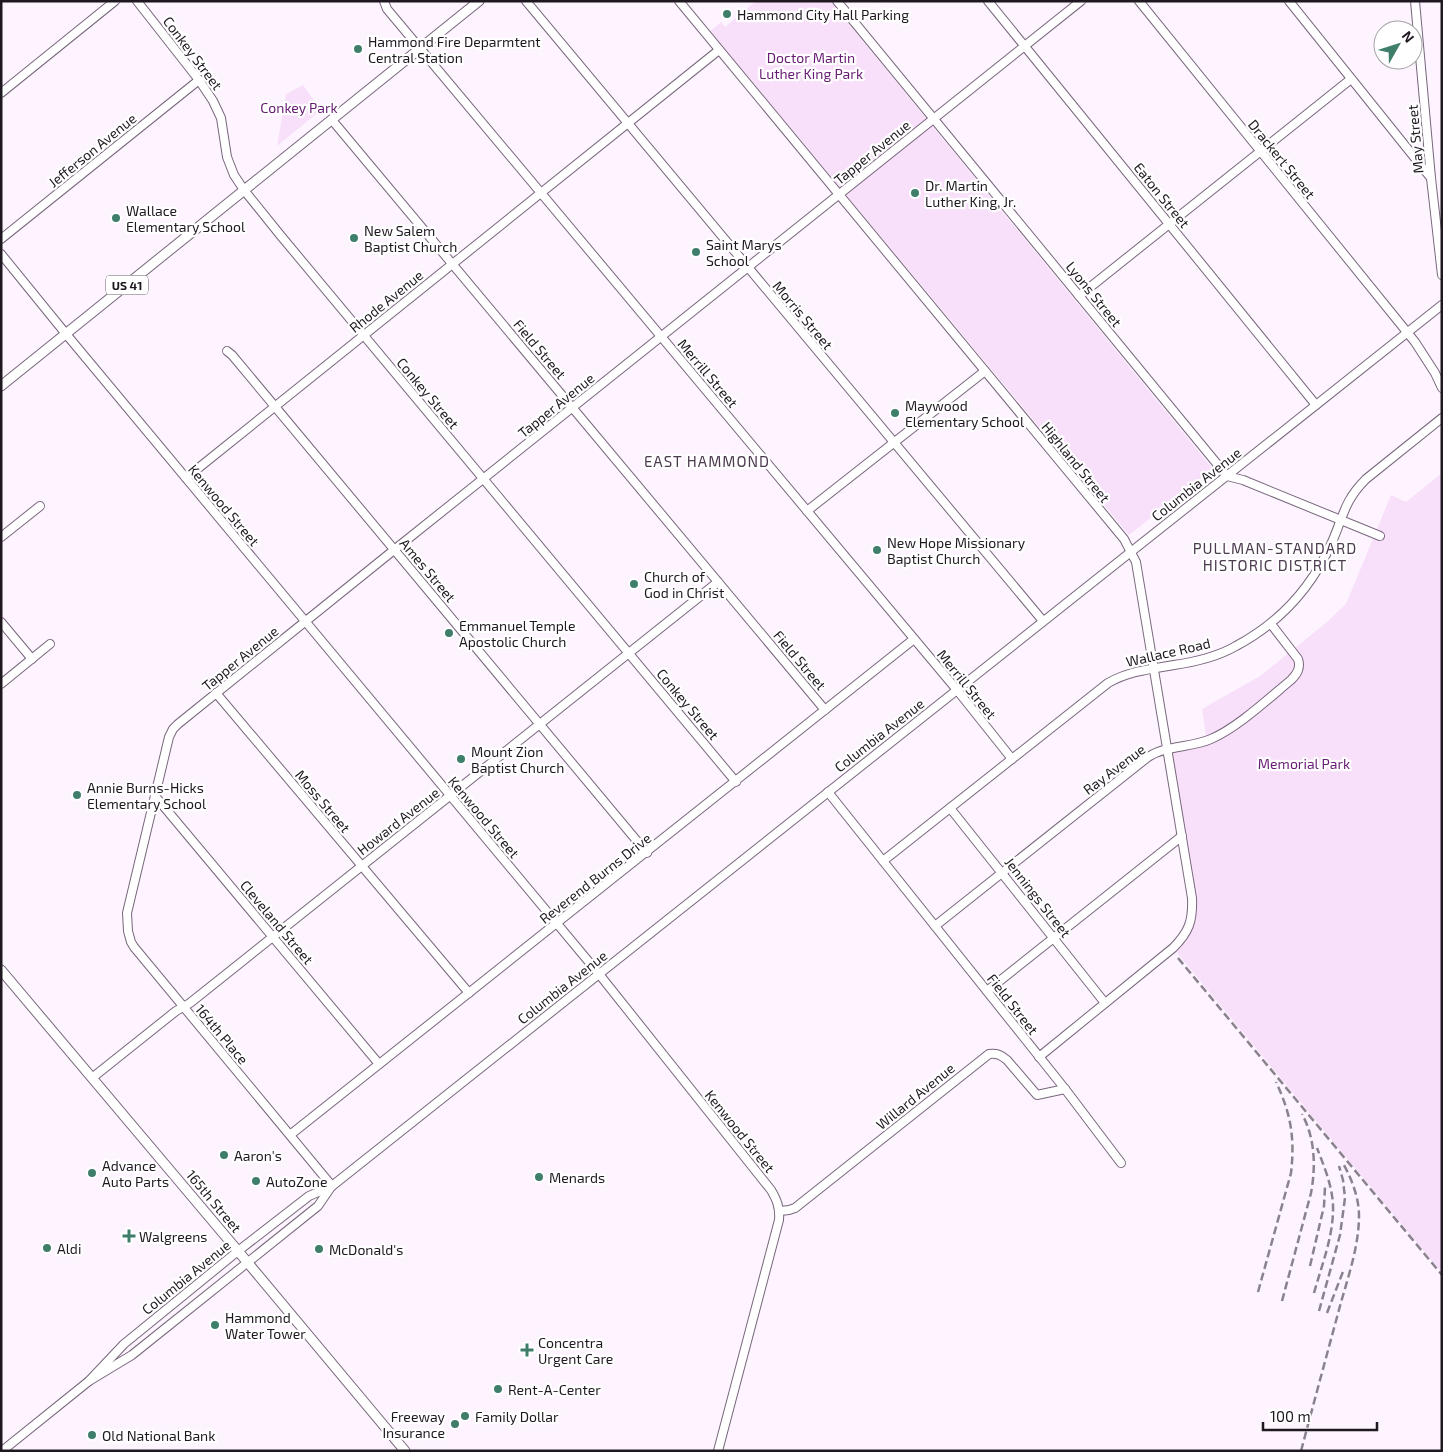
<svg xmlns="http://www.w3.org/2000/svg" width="1443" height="1452" viewBox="0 0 1443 1452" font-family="'Exo 2',sans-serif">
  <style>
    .green { fill: #f8e0fb }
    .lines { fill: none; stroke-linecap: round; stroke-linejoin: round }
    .minor-casing { stroke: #79667c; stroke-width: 10 }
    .major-casing { stroke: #79667c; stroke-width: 11 }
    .minor { stroke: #fff; stroke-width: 8 }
    .major { stroke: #fff; stroke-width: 9 }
    .rail { stroke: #8a828c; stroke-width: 2.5; stroke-dasharray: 8 4; stroke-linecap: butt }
    .poi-dot { fill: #3f7e6b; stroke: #fff; stroke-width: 2 }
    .labels { text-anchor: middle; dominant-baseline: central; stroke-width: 4.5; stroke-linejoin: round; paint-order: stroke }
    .shield { fill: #fff; stroke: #625d64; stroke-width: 1 }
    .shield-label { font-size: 12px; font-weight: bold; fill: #1f1821 }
    .poi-label { font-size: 14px; fill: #1f1821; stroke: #fff; text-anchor: start }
    .street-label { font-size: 14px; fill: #1f1821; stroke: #fff }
    .park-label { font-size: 14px; fill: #661b72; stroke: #fff }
    .neighbourhood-label { font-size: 15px; letter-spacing: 1px; fill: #4d3b50; stroke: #fff }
  </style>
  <rect width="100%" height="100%" fill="#fdf4ff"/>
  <g class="green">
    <path d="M 756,1 L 830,1 L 1213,469 L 1129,535 L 710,31 L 721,22 L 725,27 Z"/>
    <path d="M 303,85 L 321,110 L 277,146 L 286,94 Z"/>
    <path d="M 1442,473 L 1442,1273 L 1173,948 L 1193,911 L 1167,750 L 1207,741 L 1202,709 L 1260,676 L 1327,622 L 1346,604 L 1391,495 L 1406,502 Z"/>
  </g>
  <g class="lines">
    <defs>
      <g id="minor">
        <path d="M 137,1 L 199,80 L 213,101 L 221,118 L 227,157 L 234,175 L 244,190 L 281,236 L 736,782"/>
        <path d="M 384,1 L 387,9 L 957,690 L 1012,759"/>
        <path d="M 526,1 L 1043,621"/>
        <path d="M 679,1 L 1124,539 L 1136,562 L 1192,898 C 1193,921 1189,932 1173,948 L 1039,1057"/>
        <path d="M 837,1 L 1227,476 L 1243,480 L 1380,536"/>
        <path d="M 988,1 L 1316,405"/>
        <path d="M 1139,1 L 1415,342 L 1435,373 L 1442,388"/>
        <path d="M 1289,1 L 1431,178"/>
        <path d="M 1415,1 L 1431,178 L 1442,275"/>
        <path d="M 1,93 L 115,1"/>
        <path d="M 332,120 L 825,710"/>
        <path d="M 1,239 L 199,80"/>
        <path d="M 1,254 L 66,334 L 599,974 L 771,1190 C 777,1200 780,1208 779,1220 L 718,1451"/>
        <path d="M 1079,296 L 1351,79"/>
        <path d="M 227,351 L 232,355 L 647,853"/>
        <path d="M 186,478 L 719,50"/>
        <path d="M 807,511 L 985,371"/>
        <path d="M 1,537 L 40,506"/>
        <path d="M 1,622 L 32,659"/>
        <path d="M 1,684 L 50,644"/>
        <path d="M 216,693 L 469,993"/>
        <path d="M 828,792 L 1065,1089 L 1121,1163"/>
        <path d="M 155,796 L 379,1064"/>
        <path d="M 950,808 L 1105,1003"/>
        <path d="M 883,861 L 1108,683 C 1129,671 1151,669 1174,665 C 1195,662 1217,657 1236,646 C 1279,623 1312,587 1332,542 C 1344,515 1344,501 1366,479 L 1442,418"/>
        <path d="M 935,926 L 1148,757 C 1166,745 1191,748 1211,739 C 1237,728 1268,699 1291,680 C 1297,674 1301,668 1298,659 L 1271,624"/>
        <path d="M 987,991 L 1182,836"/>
        <path d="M 92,1078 L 176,1011 L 190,1003 L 718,582"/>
        <path d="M 290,1135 L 914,639"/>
        <path d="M 332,1186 L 134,947 L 131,942 L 128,931 L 127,913 L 169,737 L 173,729 L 178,724 L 394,550 L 1081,1"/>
        <path d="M 780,1211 L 789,1210 L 795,1208 L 989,1054 C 997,1053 1001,1055 1007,1060 L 1037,1095 L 1065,1089"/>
        <path d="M 89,1381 L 124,1344 L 238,1251 L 309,1196 L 332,1186 L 1442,305"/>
        <path d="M 2,1451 L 89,1381 L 132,1355 L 318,1206 L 331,1187"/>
      </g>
      <g id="major">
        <path d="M 1,386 L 479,1"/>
        <path d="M 1,970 L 238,1251 L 405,1451"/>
      </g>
    </defs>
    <use href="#minor" class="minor-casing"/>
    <use href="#major" class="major-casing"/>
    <use href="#minor" class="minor"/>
    <use href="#major" class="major"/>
    <g class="rail">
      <path d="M 1178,958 L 1442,1275"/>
      <path d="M 1310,1266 L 1324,1206 L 1325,1187"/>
      <path d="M 1258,1292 L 1291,1173 C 1295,1138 1291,1114 1276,1082"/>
      <path d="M 1314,1293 C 1322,1264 1334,1235 1333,1205 C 1332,1185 1324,1166 1317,1148"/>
      <path d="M 1282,1301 L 1311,1193 C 1316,1166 1315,1138 1302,1114"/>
      <path d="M 1319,1311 L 1340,1235 L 1345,1198 L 1343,1180 L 1339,1166"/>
      <path d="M 1327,1313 L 1344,1269"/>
      <path d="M 1301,1451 C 1314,1402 1327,1354 1340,1306 C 1348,1277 1359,1246 1359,1216 C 1359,1198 1352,1180 1344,1165"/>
    </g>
  </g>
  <g class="poi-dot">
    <circle cx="727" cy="14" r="5"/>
    <circle cx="358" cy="49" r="5"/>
    <circle cx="915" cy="193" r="5"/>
    <circle cx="116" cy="218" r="5"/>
    <circle cx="354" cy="238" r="5"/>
    <circle cx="696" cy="252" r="5"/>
    <circle cx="895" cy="413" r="5"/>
    <circle cx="877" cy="550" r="5"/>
    <circle cx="634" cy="584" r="5"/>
    <circle cx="449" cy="633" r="5"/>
    <circle cx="461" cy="759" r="5"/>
    <circle cx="77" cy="795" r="5"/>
    <circle cx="224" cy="1155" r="5"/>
    <circle cx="92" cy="1173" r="5"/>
    <circle cx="539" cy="1177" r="5"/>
    <circle cx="256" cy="1181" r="5"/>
    <path d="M126.5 1228.5h5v5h5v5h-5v5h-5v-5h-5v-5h5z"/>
    <circle cx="47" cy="1248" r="5"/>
    <circle cx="319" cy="1249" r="5"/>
    <circle cx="215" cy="1325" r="5"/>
    <path d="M524.5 1342.5h5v5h5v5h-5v5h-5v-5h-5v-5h5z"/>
    <circle cx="498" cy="1389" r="5"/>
    <circle cx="465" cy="1416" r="5"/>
    <circle cx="455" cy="1424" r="5"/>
    <circle cx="92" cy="1435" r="5"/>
  </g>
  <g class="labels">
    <rect class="shield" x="106" y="275.5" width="42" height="19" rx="4"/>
    <g class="shield-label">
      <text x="127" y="285">US 41</text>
    </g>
    <g class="poi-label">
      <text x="737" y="14">Hammond City Hall Parking</text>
      <text x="368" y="41">Hammond Fire Deparmtent<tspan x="368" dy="16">Central Station</tspan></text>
      <text x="925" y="185">Dr. Martin<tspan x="925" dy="16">Luther King, Jr.</tspan></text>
      <text x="126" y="210">Wallace<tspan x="126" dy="16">Elementary School</tspan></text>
      <text x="364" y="230">New Salem<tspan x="364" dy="16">Baptist Church</tspan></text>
      <text x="706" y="244">Saint Marys<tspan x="706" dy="16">School</tspan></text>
      <text x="905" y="405">Maywood<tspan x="905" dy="16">Elementary School</tspan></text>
      <text x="887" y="542">New Hope Missionary<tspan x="887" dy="16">Baptist Church</tspan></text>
      <text x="644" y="576">Church of<tspan x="644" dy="16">God in Christ</tspan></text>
      <text x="459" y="625">Emmanuel Temple<tspan x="459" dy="16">Apostolic Church</tspan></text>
      <text x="471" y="751">Mount Zion<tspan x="471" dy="16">Baptist Church</tspan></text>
      <text x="87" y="787">Annie Burns-Hicks<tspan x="87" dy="16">Elementary School</tspan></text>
      <text x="234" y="1155">Aaron's</text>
      <text x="102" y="1165">Advance<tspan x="102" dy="16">Auto Parts</tspan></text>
      <text x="549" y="1177">Menards</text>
      <text x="266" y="1181">AutoZone</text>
      <text x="139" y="1236">Walgreens</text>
      <text x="57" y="1248">Aldi</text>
      <text x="329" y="1249">McDonald's</text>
      <text x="225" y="1317">Hammond<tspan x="225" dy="16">Water Tower</tspan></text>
      <text x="538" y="1342">Concentra<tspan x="538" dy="16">Urgent Care</tspan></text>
      <text x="508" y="1389">Rent-A-Center</text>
      <text x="445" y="1416" text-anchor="end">Freeway<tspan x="445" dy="16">Insurance</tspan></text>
      <text x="475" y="1416">Family Dollar</text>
      <text x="102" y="1435">Old National Bank</text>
    </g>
    <g class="street-label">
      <text transform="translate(193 53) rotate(53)">Conkey Street</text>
      <text transform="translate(1415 139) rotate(-95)">May Street</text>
      <text transform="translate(92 150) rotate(-39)">Jefferson Avenue</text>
      <text transform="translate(872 152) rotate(-39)">Tapper Avenue</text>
      <text transform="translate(1282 159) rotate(51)">Drackert Street</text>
      <text transform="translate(1162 195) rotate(51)">Eaton Street</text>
      <text transform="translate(1094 294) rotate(51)">Lyons Street</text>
      <text transform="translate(386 301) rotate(-39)">Rhode Avenue</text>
      <text transform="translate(803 315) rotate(50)">Morris Street</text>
      <text transform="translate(540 349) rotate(50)">Field Street</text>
      <text transform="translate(708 373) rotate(50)">Merrill Street</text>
      <text transform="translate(428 393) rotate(50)">Conkey Street</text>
      <text transform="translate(556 405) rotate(-39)">Tapper Avenue</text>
      <text transform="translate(1076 462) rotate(51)">Highland Street</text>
      <text transform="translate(1196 484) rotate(-38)">Columbia Avenue</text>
      <text transform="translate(224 505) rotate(50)">Kenwood Street</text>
      <text transform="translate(428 570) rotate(50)">Ames Street</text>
      <text transform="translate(1168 652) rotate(-13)">Wallace Road</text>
      <text transform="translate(240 658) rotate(-39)">Tapper Avenue</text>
      <text transform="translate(800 660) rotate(50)">Field Street</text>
      <text transform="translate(967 684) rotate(51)">Merrill Street</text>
      <text transform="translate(688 704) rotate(50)">Conkey Street</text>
      <text transform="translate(879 735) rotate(-38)">Columbia Avenue</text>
      <text transform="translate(1114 769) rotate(-37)">Ray Avenue</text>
      <text transform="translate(323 801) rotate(50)">Moss Street</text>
      <text transform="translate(484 817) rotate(50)">Kenwood Street</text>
      <text transform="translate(398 821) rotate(-38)">Howard Avenue</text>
      <text transform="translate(595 878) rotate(-38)">Reverend Burns Drive</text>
      <text transform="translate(1038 897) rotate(52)">Jennings Street</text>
      <text transform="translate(277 922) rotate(50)">Cleveland Street</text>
      <text transform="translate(562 987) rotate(-38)">Columbia Avenue</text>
      <text transform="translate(1013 1004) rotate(52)">Field Street</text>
      <text transform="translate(222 1034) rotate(50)">164th Place</text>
      <text transform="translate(915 1096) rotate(-39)">Willard Avenue</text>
      <text transform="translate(740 1131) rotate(51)">Kenwood Street</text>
      <text transform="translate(214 1201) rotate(50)">165th Street</text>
      <text transform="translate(186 1277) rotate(-39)">Columbia Avenue</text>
    </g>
    <g class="park-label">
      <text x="811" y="57">Doctor Martin<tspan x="811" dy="16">Luther King Park</tspan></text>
      <text x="299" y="107">Conkey Park</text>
      <text x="1304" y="763">Memorial Park</text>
    </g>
    <g class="neighbourhood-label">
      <text x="707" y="461">EAST HAMMOND</text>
      <text x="1275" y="548">PULLMAN-STANDARD<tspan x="1275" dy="17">HISTORIC DISTRICT</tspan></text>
    </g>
  </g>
  <rect width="1443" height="1452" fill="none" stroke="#1f1821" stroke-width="5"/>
  <g transform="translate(1398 45) rotate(51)"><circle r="24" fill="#ffffff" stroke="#a5a3a6"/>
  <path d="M0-4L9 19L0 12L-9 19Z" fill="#3f7e6b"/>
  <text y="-8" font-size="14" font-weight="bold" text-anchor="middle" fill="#1f1821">N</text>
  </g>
  <path d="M1263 1422v8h114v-8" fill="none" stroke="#1f1821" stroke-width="2.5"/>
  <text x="1270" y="1422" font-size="15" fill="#1f1821" stroke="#ffffff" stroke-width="4" paint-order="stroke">100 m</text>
</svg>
